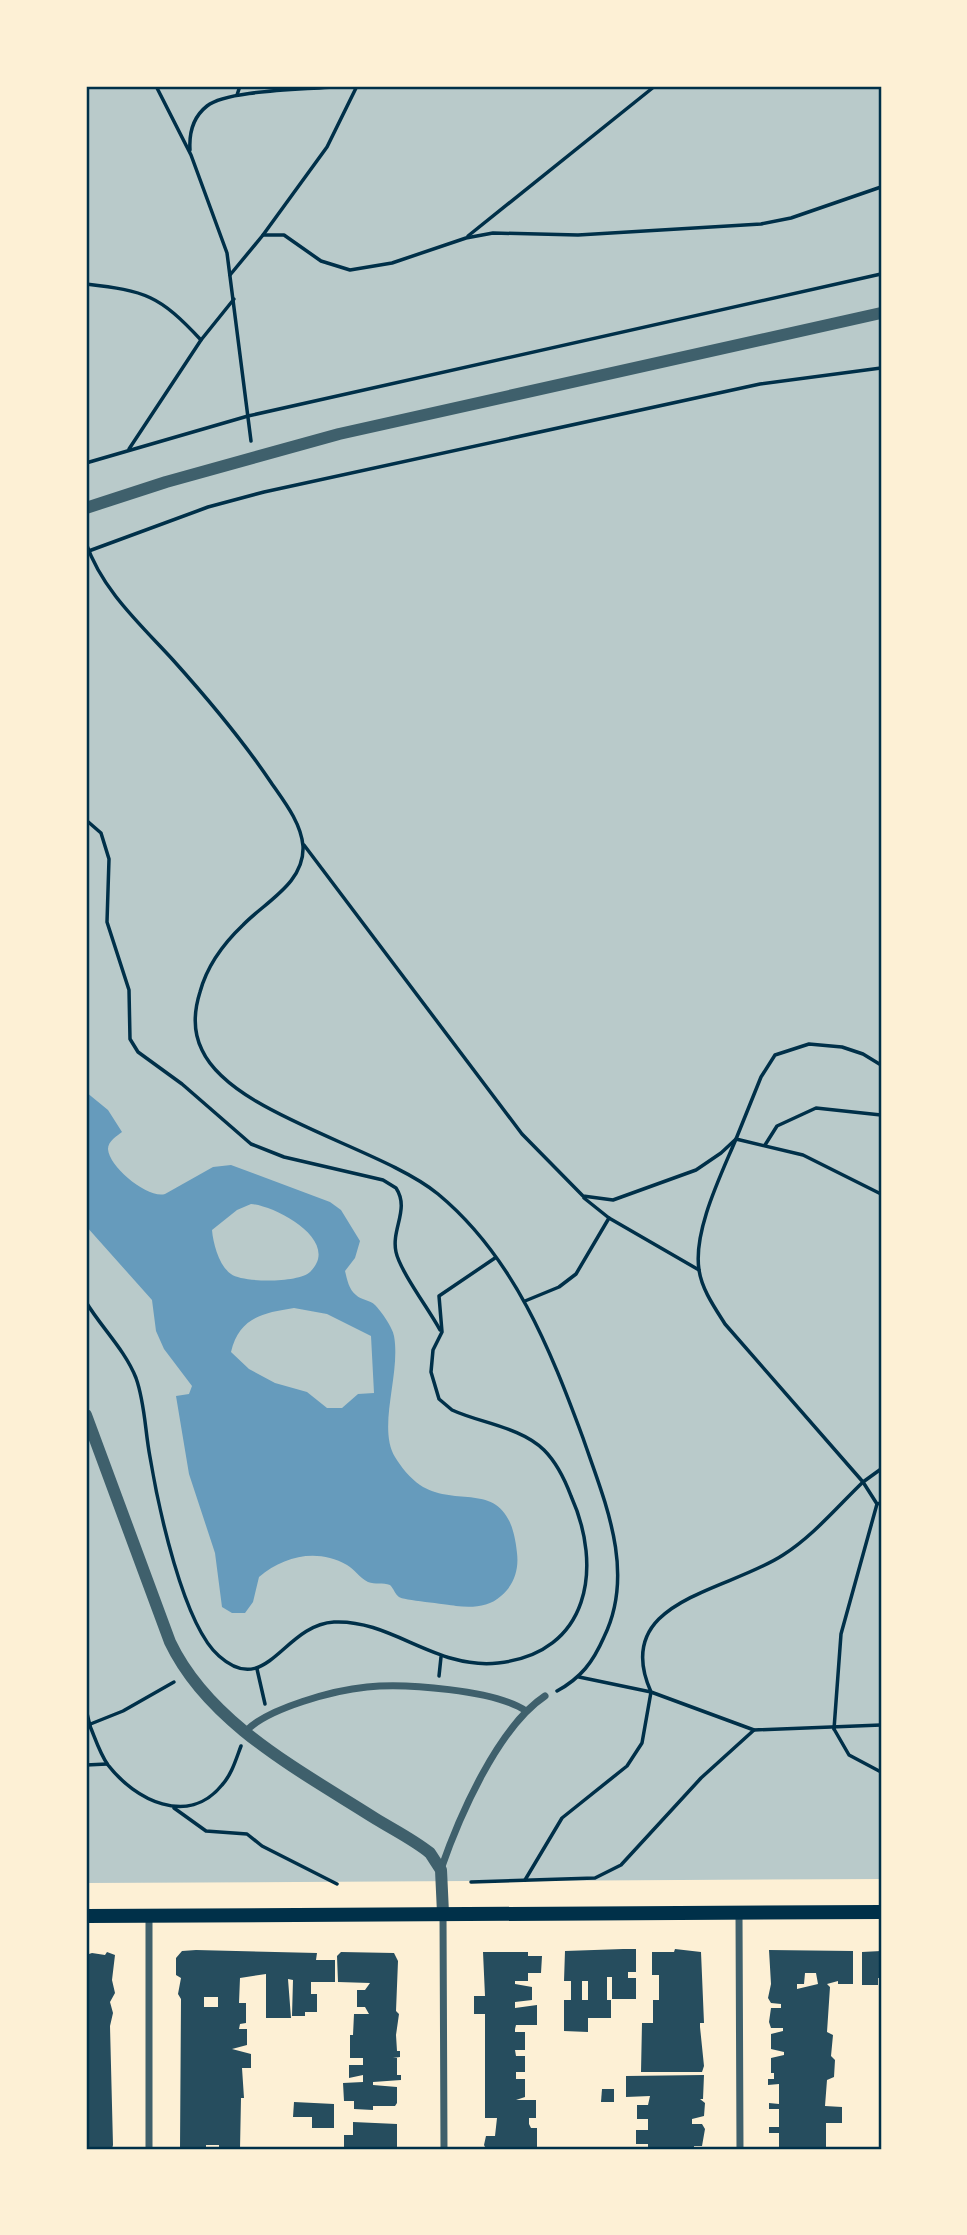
<svg xmlns="http://www.w3.org/2000/svg" width="967" height="2235" viewBox="0 0 967 2235" font-family="Lato,sans-serif">
  <style>
    .green { fill: #b9caca }
    .water { fill: #669bbc; fill-rule: evenodd }
    .building { fill: #264d5e; fill-rule: evenodd }
    .lines { fill: none; stroke-linecap: round; stroke-linejoin: round }
    .path { stroke: #003049; stroke-width: 3.5 }
    .minor { stroke: #3f606c; stroke-width: 7 }
    .tertiary { stroke: #3f606c; stroke-width: 12 }
    .secondary { stroke: #003049; stroke-width: 14 }
    .neatline { fill: none; stroke: #003049; stroke-width: 2.5 }
  </style>
  <rect width="100%" height="100%" fill="#fdf0d5"/>
  <path class="green" d="M 86,86 L 881,86 L 881,1879 L 86,1883 Z"/>
  <path class="water" d="M 86,1092 L 108,1110 L 122,1132 C 117,1136 108,1141 108,1149 C 109,1167 148,1199 165,1194 L 213,1167 L 231,1165 L 330,1202 L 341,1210 L 360,1241 L 355,1258 L 345,1271 C 347,1279 349,1290 356,1295 C 361,1300 370,1300 375,1305 C 381,1311 393,1328 394,1336 C 401,1374 377,1427 395,1457 C 401,1467 410,1478 420,1485 C 459,1511 509,1473 517,1553 C 519,1570 514,1585 501,1596 C 489,1607 472,1608 456,1606 C 447,1604 402,1600 399,1597 C 395,1594 394,1589 390,1585 C 383,1582 375,1585 368,1582 C 360,1578 354,1569 347,1565 C 317,1548 284,1556 259,1577 L 253,1602 L 245,1613 L 232,1613 L 222,1607 L 215,1553 L 189,1474 L 176,1396 L 189,1394 L 192,1386 L 164,1349 L 156,1331 L 152,1300 L 86,1226 ZM 251,1204 C 276,1206 342,1241 310,1272 C 299,1283 243,1283 231,1274 C 219,1266 213,1243 212,1230 L 237,1210 ZM 294,1308 L 327,1314 L 371,1336 L 374,1393 L 358,1394 L 342,1408 L 327,1408 L 307,1392 L 275,1383 L 249,1369 L 231,1352 C 239,1318 262,1313 294,1308 Z"/>
  <g class="building">
    <path d="M 623,1949 L 636,1949 L 636,1972 L 628,1972 L 628,1978 L 636,1978 L 636,1999 L 612,1999 L 612,1977 L 607,1977 L 607,2000 L 611,2000 L 611,2018 L 588,2018 L 588,2032 L 564,2031 L 564,2000 L 571,2000 L 571,1981 L 564,1981 L 565,1951 ZM 582,1981 L 588,1981 L 588,2000 L 582,2000 Z"/>
    <path d="M 675,1949 L 701,1952 L 704,2023 L 700,2023 L 700,2027 L 704,2066 L 702,2072 L 641,2072 L 642,2023 L 653,2023 L 653,2000 L 659,2000 L 659,1975 L 652,1975 L 652,1952 L 674,1952 Z"/>
    <path d="M 196,1950 L 317,1953 L 316,1960 L 335,1960 L 335,1982 L 311,1982 L 311,1994 L 317,1994 L 317,2012 L 305,2012 L 305,2016 L 292,2016 L 293,1980 L 288,1979 L 291,2018 L 266,2018 L 266,1974 L 240,1978 L 239,2003 L 246,2003 L 246,2023 L 240,2024 L 239,2029 L 247,2029 L 247,2045 L 232,2049 L 251,2054 L 251,2068 L 242,2068 L 244,2098 L 241,2098 L 240,2149 L 219,2149 L 219,2145 L 206,2145 L 206,2149 L 180,2149 L 181,1999 L 178,1994 L 181,1978 L 176,1975 L 176,1958 L 182,1951 ZM 204,1997 L 218,1997 L 218,2007 L 204,2007 Z"/>
    <path d="M 769,1950 L 853,1951 L 853,1984 L 838,1984 L 838,1981 L 827,1984 L 830,1987 L 827,2032 L 833,2035 L 831,2056 L 835,2060 L 834,2077 L 827,2080 L 825,2106 L 842,2107 L 842,2123 L 826,2123 L 826,2149 L 779,2149 L 779,2133 L 769,2133 L 769,2127 L 779,2127 L 779,2109 L 769,2109 L 769,2103 L 779,2104 L 779,2084 L 768,2085 L 768,2079 L 774,2079 L 774,2073 L 771,2073 L 771,2058 L 784,2055 L 784,2052 L 771,2049 L 771,2034 L 783,2031 L 783,2028 L 771,2028 L 769,2022 L 771,2008 L 781,2008 L 781,2004 L 771,2003 L 768,1998 L 771,1984 ZM 805,1973 L 816,1973 L 818,1984 L 797,1989 L 797,1984 L 804,1984 Z"/>
    <path d="M 881,1951 L 881,1978 L 878,1978 L 878,1985 L 862,1985 L 862,1952 Z"/>
    <path d="M 107,1952 L 115,1955 L 112,1980 L 115,1993 L 110,2002 L 113,2013 L 110,2026 L 113,2145 L 112,2149 L 86,2149 L 86,2003 L 89,2003 L 86,1998 L 86,1955 L 92,1953 L 105,1955 Z"/>
    <path d="M 483,1952 L 528,1952 L 528,1956 L 542,1956 L 541,1973 L 528,1973 L 528,1981 L 515,1981 L 515,1984 L 532,1987 L 532,2000 L 515,2002 L 515,2008 L 537,2005 L 537,2025 L 516,2025 L 515,2029 L 515,2032 L 525,2032 L 525,2050 L 515,2050 L 516,2056 L 525,2056 L 525,2072 L 516,2072 L 516,2079 L 525,2079 L 525,2097 L 516,2100 L 536,2100 L 536,2118 L 529,2118 L 529,2124 L 531,2128 L 537,2128 L 537,2149 L 486,2149 L 484,2145 L 486,2136 L 495,2136 L 497,2118 L 485,2118 L 485,2014 L 474,2014 L 474,1996 L 485,1996 Z"/>
    <path d="M 394,1953 L 398,1961 L 396,2011 L 399,2014 L 396,2035 L 397,2051 L 400,2051 L 400,2057 L 393,2058 L 397,2058 L 397,2075 L 401,2075 L 401,2080 L 373,2082 L 373,2085 L 397,2087 L 397,2103 L 395,2106 L 373,2106 L 373,2110 L 354,2109 L 354,2101 L 344,2101 L 343,2083 L 363,2082 L 363,2075 L 349,2078 L 349,2065 L 363,2065 L 363,2058 L 350,2058 L 350,2035 L 353,2035 L 354,2014 L 369,2014 L 365,2007 L 357,2007 L 357,1990 L 365,1990 L 370,1983 L 338,1982 L 337,1956 L 341,1952 Z"/>
    <path d="M 704,2075 L 703,2099 L 700,2099 L 705,2103 L 704,2116 L 692,2119 L 692,2124 L 702,2124 L 705,2129 L 702,2146 L 694,2146 L 694,2149 L 648,2149 L 648,2144 L 636,2144 L 636,2130 L 648,2130 L 648,2119 L 637,2119 L 637,2105 L 648,2105 L 650,2096 L 626,2097 L 626,2076 Z"/>
    <path d="M 602,2089 L 614,2089 L 614,2102 L 601,2102 Z"/>
    <path d="M 294,2102 L 334,2104 L 334,2128 L 312,2128 L 312,2117 L 293,2117 Z"/>
    <path d="M 353,2122 L 397,2124 L 397,2149 L 344,2148 L 344,2135 L 353,2135 Z"/>
  </g>
  <g class="lines">
    <g class="path">
      <path d="M 156,86 L 191,155 L 227,253 L 251,441"/>
      <path d="M 237,95 L 240,86"/>
      <path d="M 190,150 C 189,134 193,117 207,106 C 228,89 311,90 342,86"/>
      <path d="M 263,235 L 327,147 L 357,86"/>
      <path d="M 468,236 L 655,86"/>
      <path d="M 230,275 L 263,235 L 284,235 L 321,261 L 350,270 L 392,263 L 466,238 L 493,233 L 578,235 L 761,224 L 791,218 L 881,187"/>
      <path d="M 86,284 C 146,291 159,295 201,340"/>
      <path d="M 129,449 L 201,340 L 234,299"/>
      <path d="M 86,463 L 248,416 L 881,274"/>
      <path d="M 86,543 C 102,590 140,624 173,660 C 208,699 241,738 270,781 C 283,800 301,822 303,846 C 305,883 265,902 243,925 C 223,944 207,966 200,992 C 194,1011 193,1032 202,1050 C 232,1115 381,1147 438,1194 C 514,1257 550,1349 583,1438 C 605,1502 636,1572 604,1637 C 593,1662 581,1678 557,1691"/>
      <path d="M 86,552 L 208,507 L 264,492 L 760,384 L 881,368"/>
      <path d="M 86,820 L 101,833 L 109,859 L 107,922 L 129,990 L 130,1039 L 138,1052 L 182,1084 L 251,1144 L 284,1157 L 383,1180 L 396,1188 C 410,1209 391,1229 396,1252 C 400,1271 430,1311 440,1330"/>
      <path d="M 304,845 L 522,1134 L 583,1196 L 613,1200 L 696,1170 L 721,1153 L 736,1139 L 761,1077 L 775,1055 L 809,1044 L 842,1047 L 863,1054 L 881,1065"/>
      <path d="M 765,1145 L 777,1126 L 816,1108 L 881,1115"/>
      <path d="M 881,1194 L 803,1155 L 736,1139 C 721,1175 693,1231 699,1270 C 702,1290 715,1308 725,1324 L 863,1482 C 837,1507 813,1536 783,1555 C 727,1592 610,1600 651,1692 L 754,1730 L 881,1725"/>
      <path d="M 584,1198 L 609,1218 L 699,1270"/>
      <path d="M 525,1301 L 559,1287 L 576,1274 L 609,1218"/>
      <path d="M 86,1302 C 101,1327 125,1350 136,1378 C 145,1403 145,1431 150,1457 C 158,1505 183,1625 219,1656 C 267,1699 283,1625 334,1622 C 391,1619 436,1670 498,1663 C 590,1653 603,1567 571,1496 C 565,1480 556,1462 544,1450 C 521,1427 480,1423 452,1410 L 439,1399 L 431,1372 L 433,1350 L 442,1332 L 439,1296 L 495,1258"/>
      <path d="M 877,1504 L 863,1482 L 881,1469"/>
      <path d="M 257,1669 L 265,1704"/>
      <path d="M 439,1676 L 441,1657"/>
      <path d="M 86,1709 L 90,1726"/>
      <path d="M 86,1725 L 90,1726 C 95,1738 100,1754 108,1765 C 135,1800 188,1827 222,1785 C 232,1774 236,1759 241,1746"/>
      <path d="M 88,1725 L 123,1711 L 174,1682"/>
      <path d="M 834,1729 L 841,1634 L 877,1504 L 881,1503"/>
      <path d="M 834,1729 L 849,1755 L 881,1772"/>
      <path d="M 86,1765 L 107,1764"/>
      <path d="M 174,1808 L 206,1831 L 247,1834 L 262,1846 L 337,1884"/>
      <path d="M 525,1880 L 562,1818 L 627,1766 L 642,1743 L 651,1692 L 579,1677"/>
      <path d="M 471,1882 L 595,1878 L 621,1865 L 701,1778 L 754,1730"/>
    </g>
    <g class="minor">
      <path d="M 246,1731 C 268,1708 335,1690 367,1687 C 404,1683 496,1690 526,1711"/>
      <path d="M 441,1869 C 459,1817 498,1727 545,1696"/>
      <path d="M 443,1913 L 444,2149"/>
      <path d="M 739,1913 L 740,2149"/>
      <path d="M 149,1916 L 149,2149"/>
    </g>
    <g class="tertiary">
      <path d="M 86,508 L 166,482 L 339,434 L 881,313"/>
      <path d="M 86,1415 L 170,1642 C 209,1724 301,1771 376,1819 C 394,1830 414,1840 430,1853 L 441,1870 L 443,1913"/>
    </g>
    <path class="secondary" d="M 86,1916 L 881,1912"/>
  </g>
  <rect width="967" height="2235" fill="none" stroke="#fdf0d5" stroke-width="175"/>
  <rect x="88" y="88" width="792" height="2060" class="neatline"/>
</svg>
